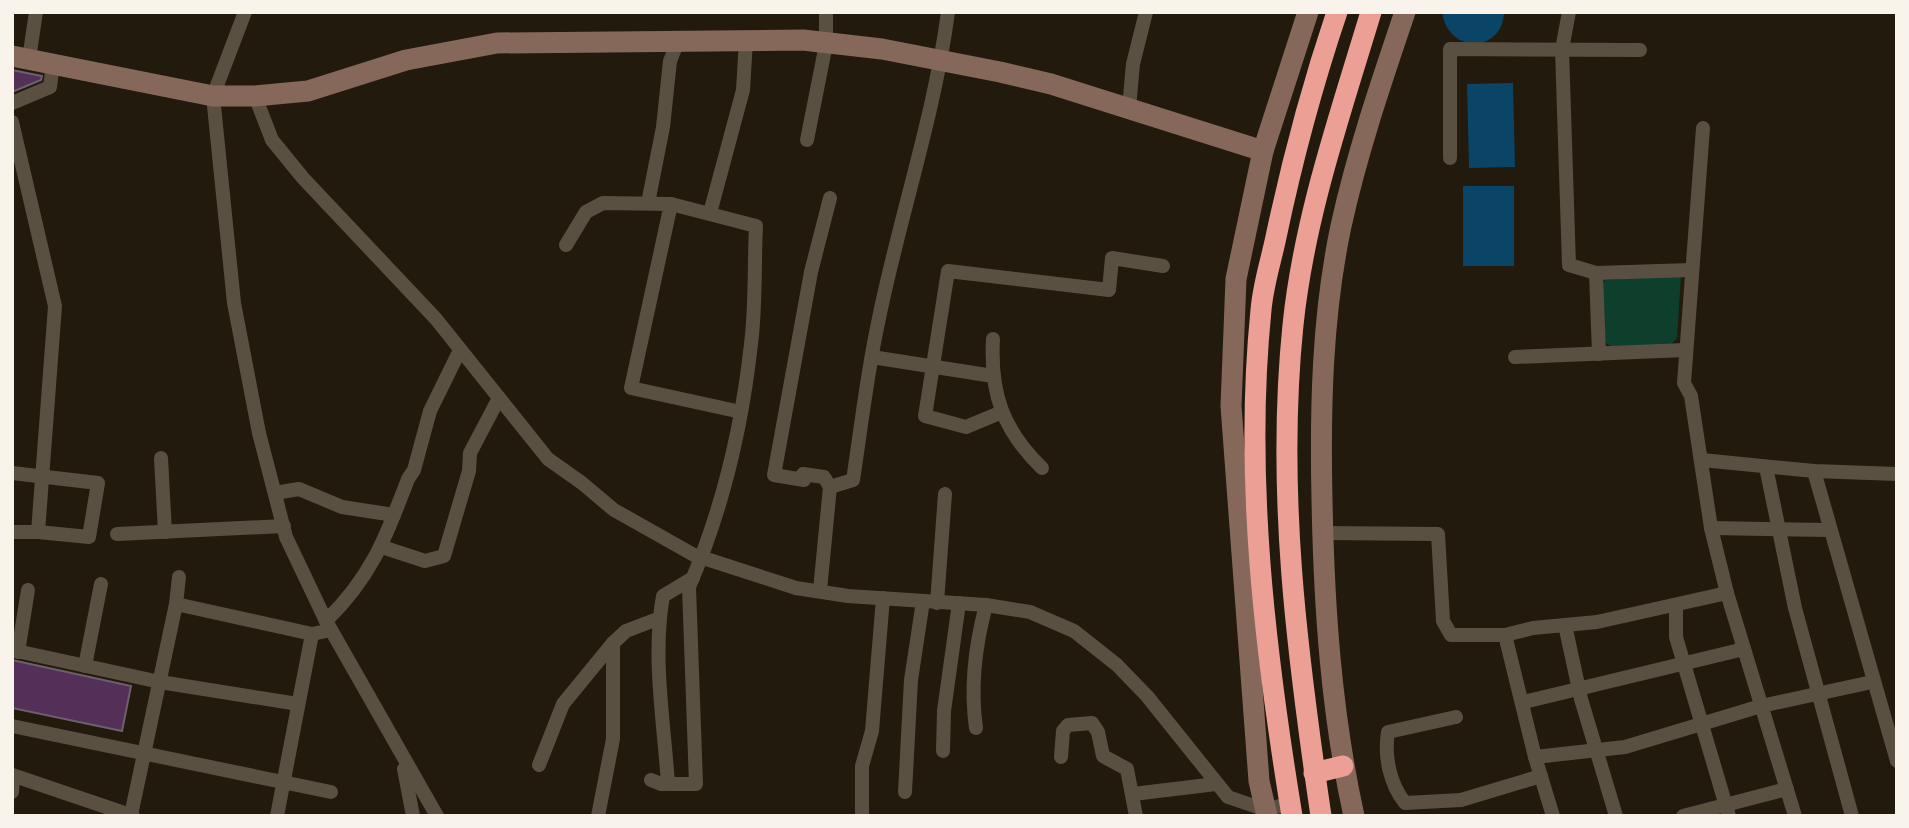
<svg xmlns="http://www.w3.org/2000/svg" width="1909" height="828" viewBox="0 0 1909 828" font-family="Roboto,sans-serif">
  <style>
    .green { fill: #0d3f2c }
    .water { fill: #0a4467 }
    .building { fill: #542f57; stroke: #6c606d; stroke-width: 2 }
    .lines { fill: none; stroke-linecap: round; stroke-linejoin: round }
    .street { stroke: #595041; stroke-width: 14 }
    .secondary { stroke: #85685a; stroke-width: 21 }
    .highway { stroke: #ec9f95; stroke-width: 21 }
  </style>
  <rect width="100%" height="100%" fill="#211a0d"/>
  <path class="green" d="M 1681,276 L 1677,338 L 1670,346 L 1612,347 L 1603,341 L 1602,286 L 1605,280 Z"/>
  <g class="water">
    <path d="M 1442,12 L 1504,12 C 1503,53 1448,55 1442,12 Z"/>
    <path d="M 1513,83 L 1515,167 L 1469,168 L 1467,84 Z"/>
    <rect x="1463" y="186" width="51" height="80"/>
  </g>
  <g class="building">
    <path d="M 12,70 L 42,76 L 41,80 L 12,92 Z"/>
    <path d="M 12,660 L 131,686 L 122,731 L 12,708 Z"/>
  </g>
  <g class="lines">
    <g class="street">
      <path d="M 245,12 L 213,96 L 234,303 L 259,433 L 286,537 L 326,621 L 437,816"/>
      <path d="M 1569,12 L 1562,49 L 1569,265 L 1596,273 L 1691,270"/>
      <path d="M 29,59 L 36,12"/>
      <path d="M 255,96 L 272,140 L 303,178 L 436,319 L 548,459 L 582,483 L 614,510 L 694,555 L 796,588 L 848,596 L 986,605 L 1030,612 L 1074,631 L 1117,665 L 1147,696 L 1228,797 L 1266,810 L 1290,803"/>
      <path d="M 12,103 L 50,87 L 53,64"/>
      <path d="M 1129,108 L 1133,64 L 1146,12"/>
      <path d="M 12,122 L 55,306 L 38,532 L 12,532"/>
      <path d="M 1703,128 L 1684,383 L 1691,396 L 1711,528 L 1727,593 L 1795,816"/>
      <path d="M 807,140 L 826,44 L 826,12"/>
      <path d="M 1450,158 L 1450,49 L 1640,50"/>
      <path d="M 648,203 L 663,127 L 670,61 L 678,41"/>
      <path d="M 710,213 L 743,90 L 746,40"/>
      <path d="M 566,245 L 586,212 L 603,203 L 671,204 L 631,388 L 741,412"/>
      <path d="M 1596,273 L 1599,354"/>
      <path d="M 993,339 C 990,394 1003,430 1042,468"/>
      <path d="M 872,357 L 993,376"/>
      <path d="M 1515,357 L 1685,350"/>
      <path d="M 1002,412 L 966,427 L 925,416 L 948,271 L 1109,290 L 1112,258 L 1163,266"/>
      <path d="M 161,458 L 165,532"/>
      <path d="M 1702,460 L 1814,471 L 1897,474"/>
      <path d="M 1766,467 L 1795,608 L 1852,816"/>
      <path d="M 1814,471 L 1897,761"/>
      <path d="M 12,473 L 98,483 L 89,537 L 38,532"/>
      <path d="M 830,487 L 824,477 L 803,474 L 804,480 L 774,475 L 811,272 L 830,198"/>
      <path d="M 275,493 L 299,489 L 342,507 L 394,515"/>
      <path d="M 1711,528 L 1830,530"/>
      <path d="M 1323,533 L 1438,534 L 1443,621 L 1451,635 L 1505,635 L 1533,628 L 1597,622 L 1727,593"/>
      <path d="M 117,534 L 284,526"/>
      <path d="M 382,547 L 425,561 L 444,556 L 469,471 L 470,453 L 499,398"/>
      <path d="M 820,590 L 830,487 L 853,480 C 861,428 867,374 878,323 C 899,218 934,118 948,12"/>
      <path d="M 937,603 L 945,494"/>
      <path d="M 176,604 L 179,577"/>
      <path d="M 1676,605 L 1676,637 L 1729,816"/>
      <path d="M 326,621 C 372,576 386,537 408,479 L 414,470 L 430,411 L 460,350"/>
      <path d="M 1565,625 L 1581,699 L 1616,816"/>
      <path d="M 1505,635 L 1535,757 L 1553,816"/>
      <path d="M 12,650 L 160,682 L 298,704"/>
      <path d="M 18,652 L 28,590"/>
      <path d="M 85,666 L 101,584"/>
      <path d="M 1524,702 L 1744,649"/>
      <path d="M 1456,717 L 1388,732 C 1384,757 1390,784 1405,803 L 1461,800 L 1541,776"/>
      <path d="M 12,726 L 331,792"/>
      <path d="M 976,728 C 970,686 975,646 986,605"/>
      <path d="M 943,751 L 944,711 L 959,603"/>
      <path d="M 1061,757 L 1063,731 L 1068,725 L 1092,723 L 1098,732 L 1103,756 L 1127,769 L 1136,816"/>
      <path d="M 1535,757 L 1625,747 L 1761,706 L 1872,682"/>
      <path d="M 539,765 L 563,704 L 613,643"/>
      <path d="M 404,769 L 413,816"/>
      <path d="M 12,775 L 133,816"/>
      <path d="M 651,780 L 661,784 L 696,784 L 689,587 C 722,511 742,426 751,344 C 756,305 754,265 756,226 L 671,204"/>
      <path d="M 668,784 C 664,722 652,657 663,596 L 693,578"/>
      <path d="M 12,792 L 13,776"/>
      <path d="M 905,792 L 911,680 L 923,601"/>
      <path d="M 1133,794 L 1216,784"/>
      <path d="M 131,815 L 176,604 L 312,634 L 331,630"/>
      <path d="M 277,816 L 312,634"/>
      <path d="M 598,816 L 613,739 L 613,643 L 626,631 L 660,618"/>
      <path d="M 862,816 L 862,766 L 872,731 L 883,598"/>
      <path d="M 1683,816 L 1787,789"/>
    </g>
    <g class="secondary">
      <path d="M 12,56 L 213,96 L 255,96 L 308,91 L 406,60 L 497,43 L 803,40 L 882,49 L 1000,72 L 1051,84 L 1263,151"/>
      <path d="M 1267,816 L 1259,781 L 1231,406 L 1236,279 L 1263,151 L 1308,12"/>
      <path d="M 1354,816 C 1331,712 1324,606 1322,500 C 1320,408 1322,316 1341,226 C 1357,153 1381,83 1405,12"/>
    </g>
    <g class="highway">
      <path d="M 1314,773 L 1343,766"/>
      <path d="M 1292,816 C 1265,651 1244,477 1261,310 C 1263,285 1271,261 1276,237 C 1292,161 1312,86 1337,12"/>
      <path d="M 1321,816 C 1297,653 1276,490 1293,325 C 1304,218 1340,115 1371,12"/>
    </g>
  </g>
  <rect width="1909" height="828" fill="none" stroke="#f9f4eb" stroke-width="28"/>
</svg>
